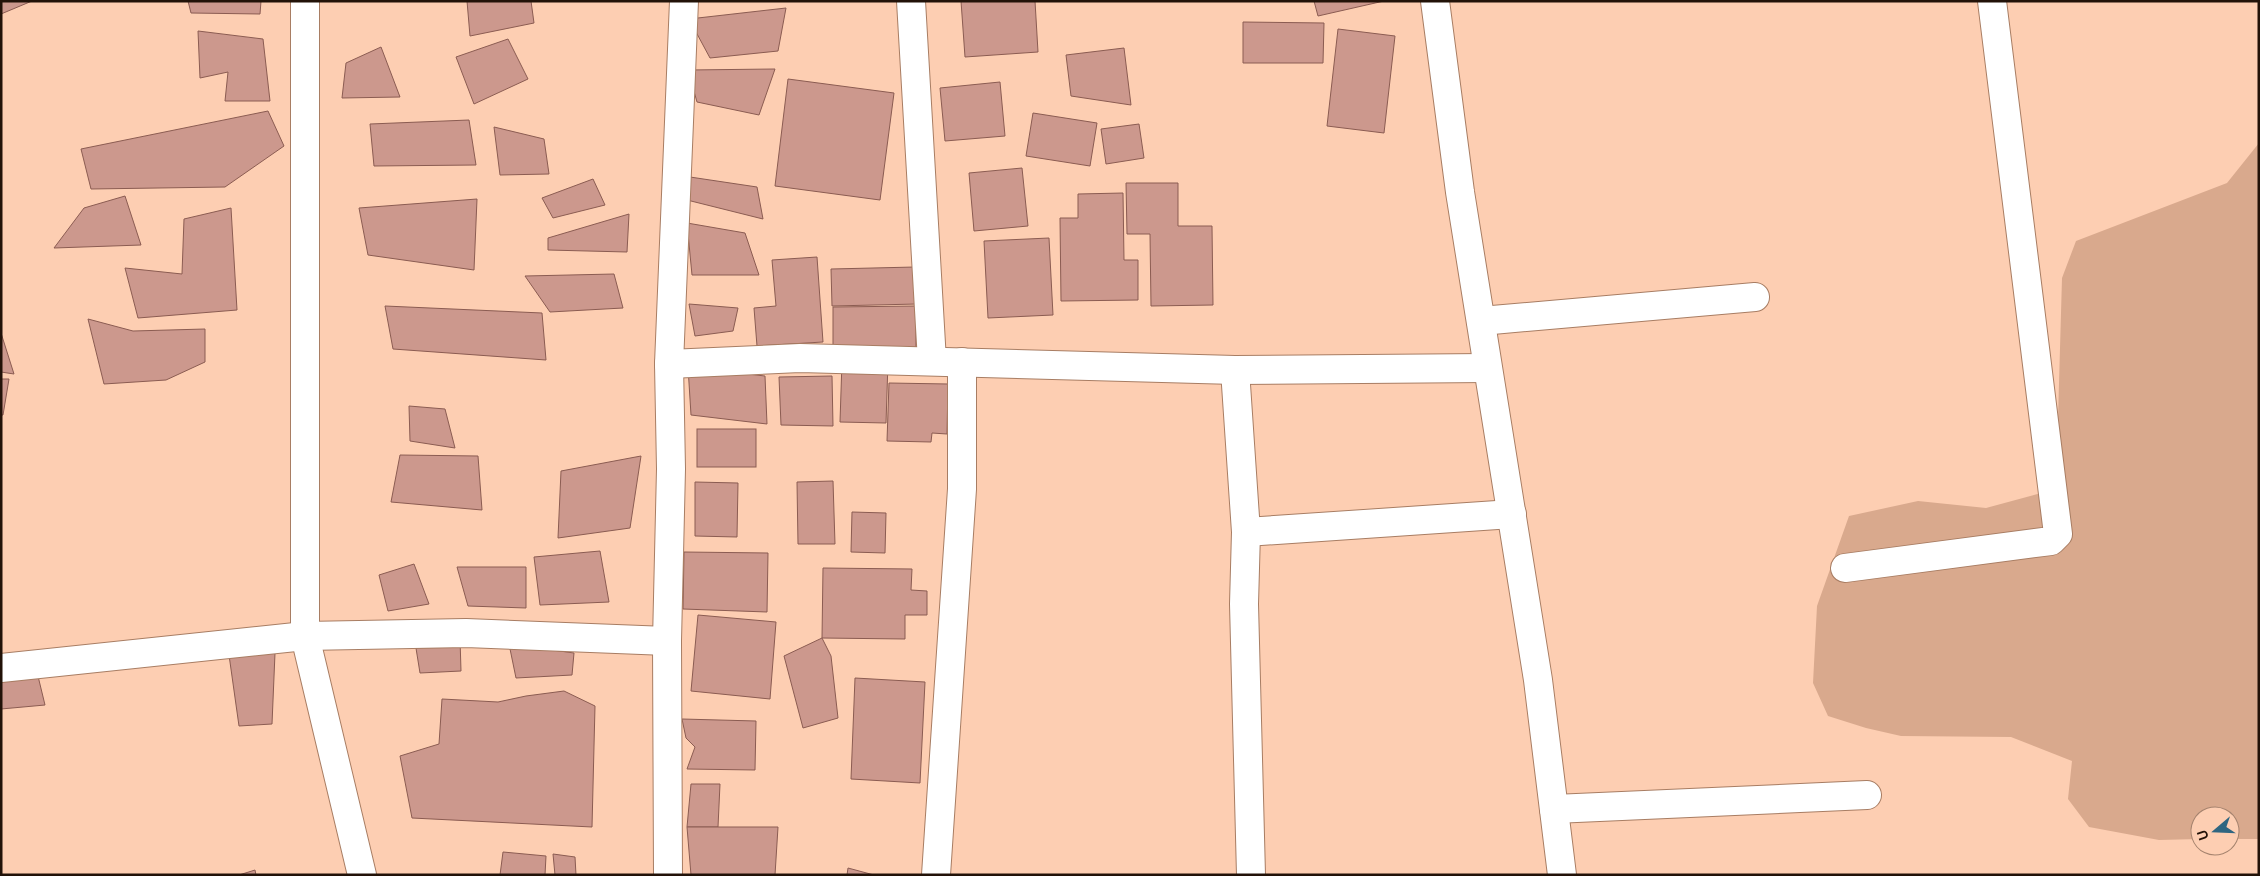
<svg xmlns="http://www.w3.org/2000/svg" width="2260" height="876" viewBox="0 0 2260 876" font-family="Overpass,sans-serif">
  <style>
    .green { fill: #d9a98d }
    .building { fill: #cc988d; stroke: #8b5c52 }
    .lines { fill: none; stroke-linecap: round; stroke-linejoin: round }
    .minor-casing { stroke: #a87d63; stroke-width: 30 }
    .tertiary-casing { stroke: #a87d63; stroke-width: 30 }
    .minor { stroke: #fff; stroke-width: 28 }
    .tertiary { stroke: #fff; stroke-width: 28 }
  </style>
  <rect width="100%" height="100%" fill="#fdceb2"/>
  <path class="green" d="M 2259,143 L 2259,839 L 2230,839 L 2230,816 L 2200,816 L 2200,839 L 2159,840 L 2089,827 L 2068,799 L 2072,761 L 2011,737 L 1901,736 L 1866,728 L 1828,716 L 1813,683 L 1817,606 L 1849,516 L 1918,501 L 1986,508 L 2056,489 L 2062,278 L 2076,241 L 2227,183 Z"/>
  <g class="building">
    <path d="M 1,1 L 32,1 L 1,14 Z"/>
    <path d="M 188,1 L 261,1 L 260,14 L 191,13 Z"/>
    <path d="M 467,1 L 531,1 L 534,23 L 470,36 Z"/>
    <path d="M 961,1 L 1035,1 L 1038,52 L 965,57 Z"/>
    <path d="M 1314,1 L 1384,1 L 1318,16 Z"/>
    <path d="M 786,8 L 778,51 L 710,58 L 689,19 Z"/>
    <path d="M 1243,22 L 1324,23 L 1323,63 L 1243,63 Z"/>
    <path d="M 1338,29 L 1395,36 L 1384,133 L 1327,126 Z"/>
    <path d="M 198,31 L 263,39 L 270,101 L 225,101 L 228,72 L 200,78 Z"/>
    <path d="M 508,39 L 528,79 L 474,104 L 456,57 Z"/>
    <path d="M 381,47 L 400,97 L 342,98 L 346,63 Z"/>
    <path d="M 1124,48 L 1131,105 L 1071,96 L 1066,55 Z"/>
    <path d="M 775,69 L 759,115 L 697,102 L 688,70 Z"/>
    <path d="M 788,79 L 894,93 L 880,200 L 775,186 Z"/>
    <path d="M 1000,82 L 1005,136 L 945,141 L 940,88 Z"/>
    <path d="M 268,111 L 284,146 L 225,187 L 91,189 L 81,149 Z"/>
    <path d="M 1033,113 L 1097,123 L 1090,166 L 1026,156 Z"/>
    <path d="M 469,120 L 476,165 L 374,166 L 370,124 Z"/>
    <path d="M 1139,124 L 1144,158 L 1106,164 L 1101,129 Z"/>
    <path d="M 494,127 L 544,139 L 549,174 L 500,175 Z"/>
    <path d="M 1022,168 L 1028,226 L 974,231 L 969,173 Z"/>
    <path d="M 690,177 L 757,187 L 763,219 L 687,200 Z"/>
    <path d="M 593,179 L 605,205 L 553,218 L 542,198 Z"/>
    <path d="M 1126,183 L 1178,183 L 1178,226 L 1212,226 L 1213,305 L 1151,306 L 1150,234 L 1127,234 Z"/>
    <path d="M 1123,193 L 1124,260 L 1138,260 L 1138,300 L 1061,301 L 1060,218 L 1078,218 L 1078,194 Z"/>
    <path d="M 125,196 L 141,245 L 54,248 L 84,208 Z"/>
    <path d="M 477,199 L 474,270 L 368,255 L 359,208 Z"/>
    <path d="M 231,208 L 237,310 L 138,318 L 125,268 L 182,274 L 184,219 Z"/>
    <path d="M 629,214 L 627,252 L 548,250 L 548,238 Z"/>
    <path d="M 687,223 L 745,233 L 759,275 L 692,275 Z"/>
    <path d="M 1049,238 L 1053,315 L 988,318 L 984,241 Z"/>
    <path d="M 817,257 L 823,342 L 757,346 L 754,308 L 776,306 L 772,260 Z"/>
    <path d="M 915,267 L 917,304 L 832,306 L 831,269 Z"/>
    <path d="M 614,274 L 623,308 L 550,312 L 525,276 Z"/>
    <path d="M 689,304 L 738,308 L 733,331 L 695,336 Z"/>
    <path d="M 385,306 L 542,313 L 546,360 L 393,349 Z"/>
    <path d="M 916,306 L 916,349 L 833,350 L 833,307 Z"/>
    <path d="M 88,319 L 133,331 L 205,329 L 205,362 L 166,380 L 104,384 Z"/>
    <path d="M 1,333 L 14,374 L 1,372 Z"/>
    <path d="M 842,361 L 888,362 L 886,423 L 840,422 Z"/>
    <path d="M 688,367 L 765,376 L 767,424 L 691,415 Z"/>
    <path d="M 832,376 L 833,426 L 781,425 L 779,377 Z"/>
    <path d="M 1,379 L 9,379 L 3,415 L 1,415 Z"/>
    <path d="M 889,383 L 948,384 L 947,434 L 932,433 L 931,442 L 887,441 Z"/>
    <path d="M 409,406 L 445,409 L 455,448 L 410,441 Z"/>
    <rect x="697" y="429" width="59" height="38"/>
    <path d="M 400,455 L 478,456 L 482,510 L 391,502 Z"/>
    <path d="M 641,456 L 630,528 L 558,538 L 561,471 Z"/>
    <path d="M 833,481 L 835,544 L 798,544 L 797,482 Z"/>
    <path d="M 695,482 L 738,483 L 737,537 L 695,536 Z"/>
    <path d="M 852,512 L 886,513 L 885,553 L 851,552 Z"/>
    <path d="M 600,551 L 609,602 L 540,605 L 534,557 Z"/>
    <path d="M 684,552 L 768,553 L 767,612 L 683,609 Z"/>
    <path d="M 414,564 L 429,604 L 388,611 L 379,575 Z"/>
    <path d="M 457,567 L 526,567 L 526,608 L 468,606 Z"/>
    <path d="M 823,568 L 912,569 L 911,590 L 927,591 L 927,615 L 905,615 L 905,639 L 822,638 Z"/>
    <path d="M 698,615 L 776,622 L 770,699 L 691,691 Z"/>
    <path d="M 822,638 L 831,656 L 838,718 L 803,728 L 784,656 Z"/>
    <path d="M 460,639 L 461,671 L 420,673 L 415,642 Z"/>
    <path d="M 509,644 L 574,653 L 572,675 L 516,678 Z"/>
    <path d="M 275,653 L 272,724 L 239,726 L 229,655 Z"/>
    <path d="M 37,672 L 45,705 L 1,709 L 1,675 Z"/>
    <path d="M 855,678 L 925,682 L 920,783 L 851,779 Z"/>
    <path d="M 564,691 L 595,706 L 592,827 L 412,818 L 400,756 L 439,744 L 442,699 L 498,702 L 526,696 Z"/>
    <path d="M 682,719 L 756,721 L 755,770 L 687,769 L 695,747 L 686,738 Z"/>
    <path d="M 691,784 L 720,784 L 718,827 L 687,827 Z"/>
    <path d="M 687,827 L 778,827 L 775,875 L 691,875 Z"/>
    <path d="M 503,852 L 546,856 L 545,875 L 500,875 Z"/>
    <path d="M 553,854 L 575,857 L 576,875 L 555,875 Z"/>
    <path d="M 848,868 L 874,875 L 847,875 Z"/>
    <path d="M 255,870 L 256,875 L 239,875 Z"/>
  </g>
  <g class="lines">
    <defs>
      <g id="minor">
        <path d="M 305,1 L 305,636 L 362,875"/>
        <path d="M 911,1 L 932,361"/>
        <path d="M 1481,321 L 1755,297"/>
        <path d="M 669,364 L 800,358 L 1235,370 L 1487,368"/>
        <path d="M 1235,370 L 1246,532 L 1244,604 L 1251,875"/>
        <path d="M 1246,532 L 1512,514"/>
        <path d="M 1845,568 L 2051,541 L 2058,534 L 1992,1"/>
        <path d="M 1,668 L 305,636 L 466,633 L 667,641"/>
        <path d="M 1554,809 L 1867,795"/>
        <path d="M 668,875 L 667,641 L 671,469 L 669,364 L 684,1"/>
        <path d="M 936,875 L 962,489 L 962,362"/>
      </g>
      <path id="tertiary" d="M 1435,1 L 1460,192 L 1538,680 L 1562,875"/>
    </defs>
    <use href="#minor" class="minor-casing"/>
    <use href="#tertiary" class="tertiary-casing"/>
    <use href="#minor" class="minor"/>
    <use href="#tertiary" class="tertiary"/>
  </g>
  <rect width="2260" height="876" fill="none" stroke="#221208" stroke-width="5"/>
  <g transform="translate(2215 831) rotate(251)"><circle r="24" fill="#fdceb2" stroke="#a5836e"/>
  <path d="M0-4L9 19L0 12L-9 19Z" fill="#2f6681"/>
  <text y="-8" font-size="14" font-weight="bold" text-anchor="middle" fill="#221208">U</text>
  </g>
</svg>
